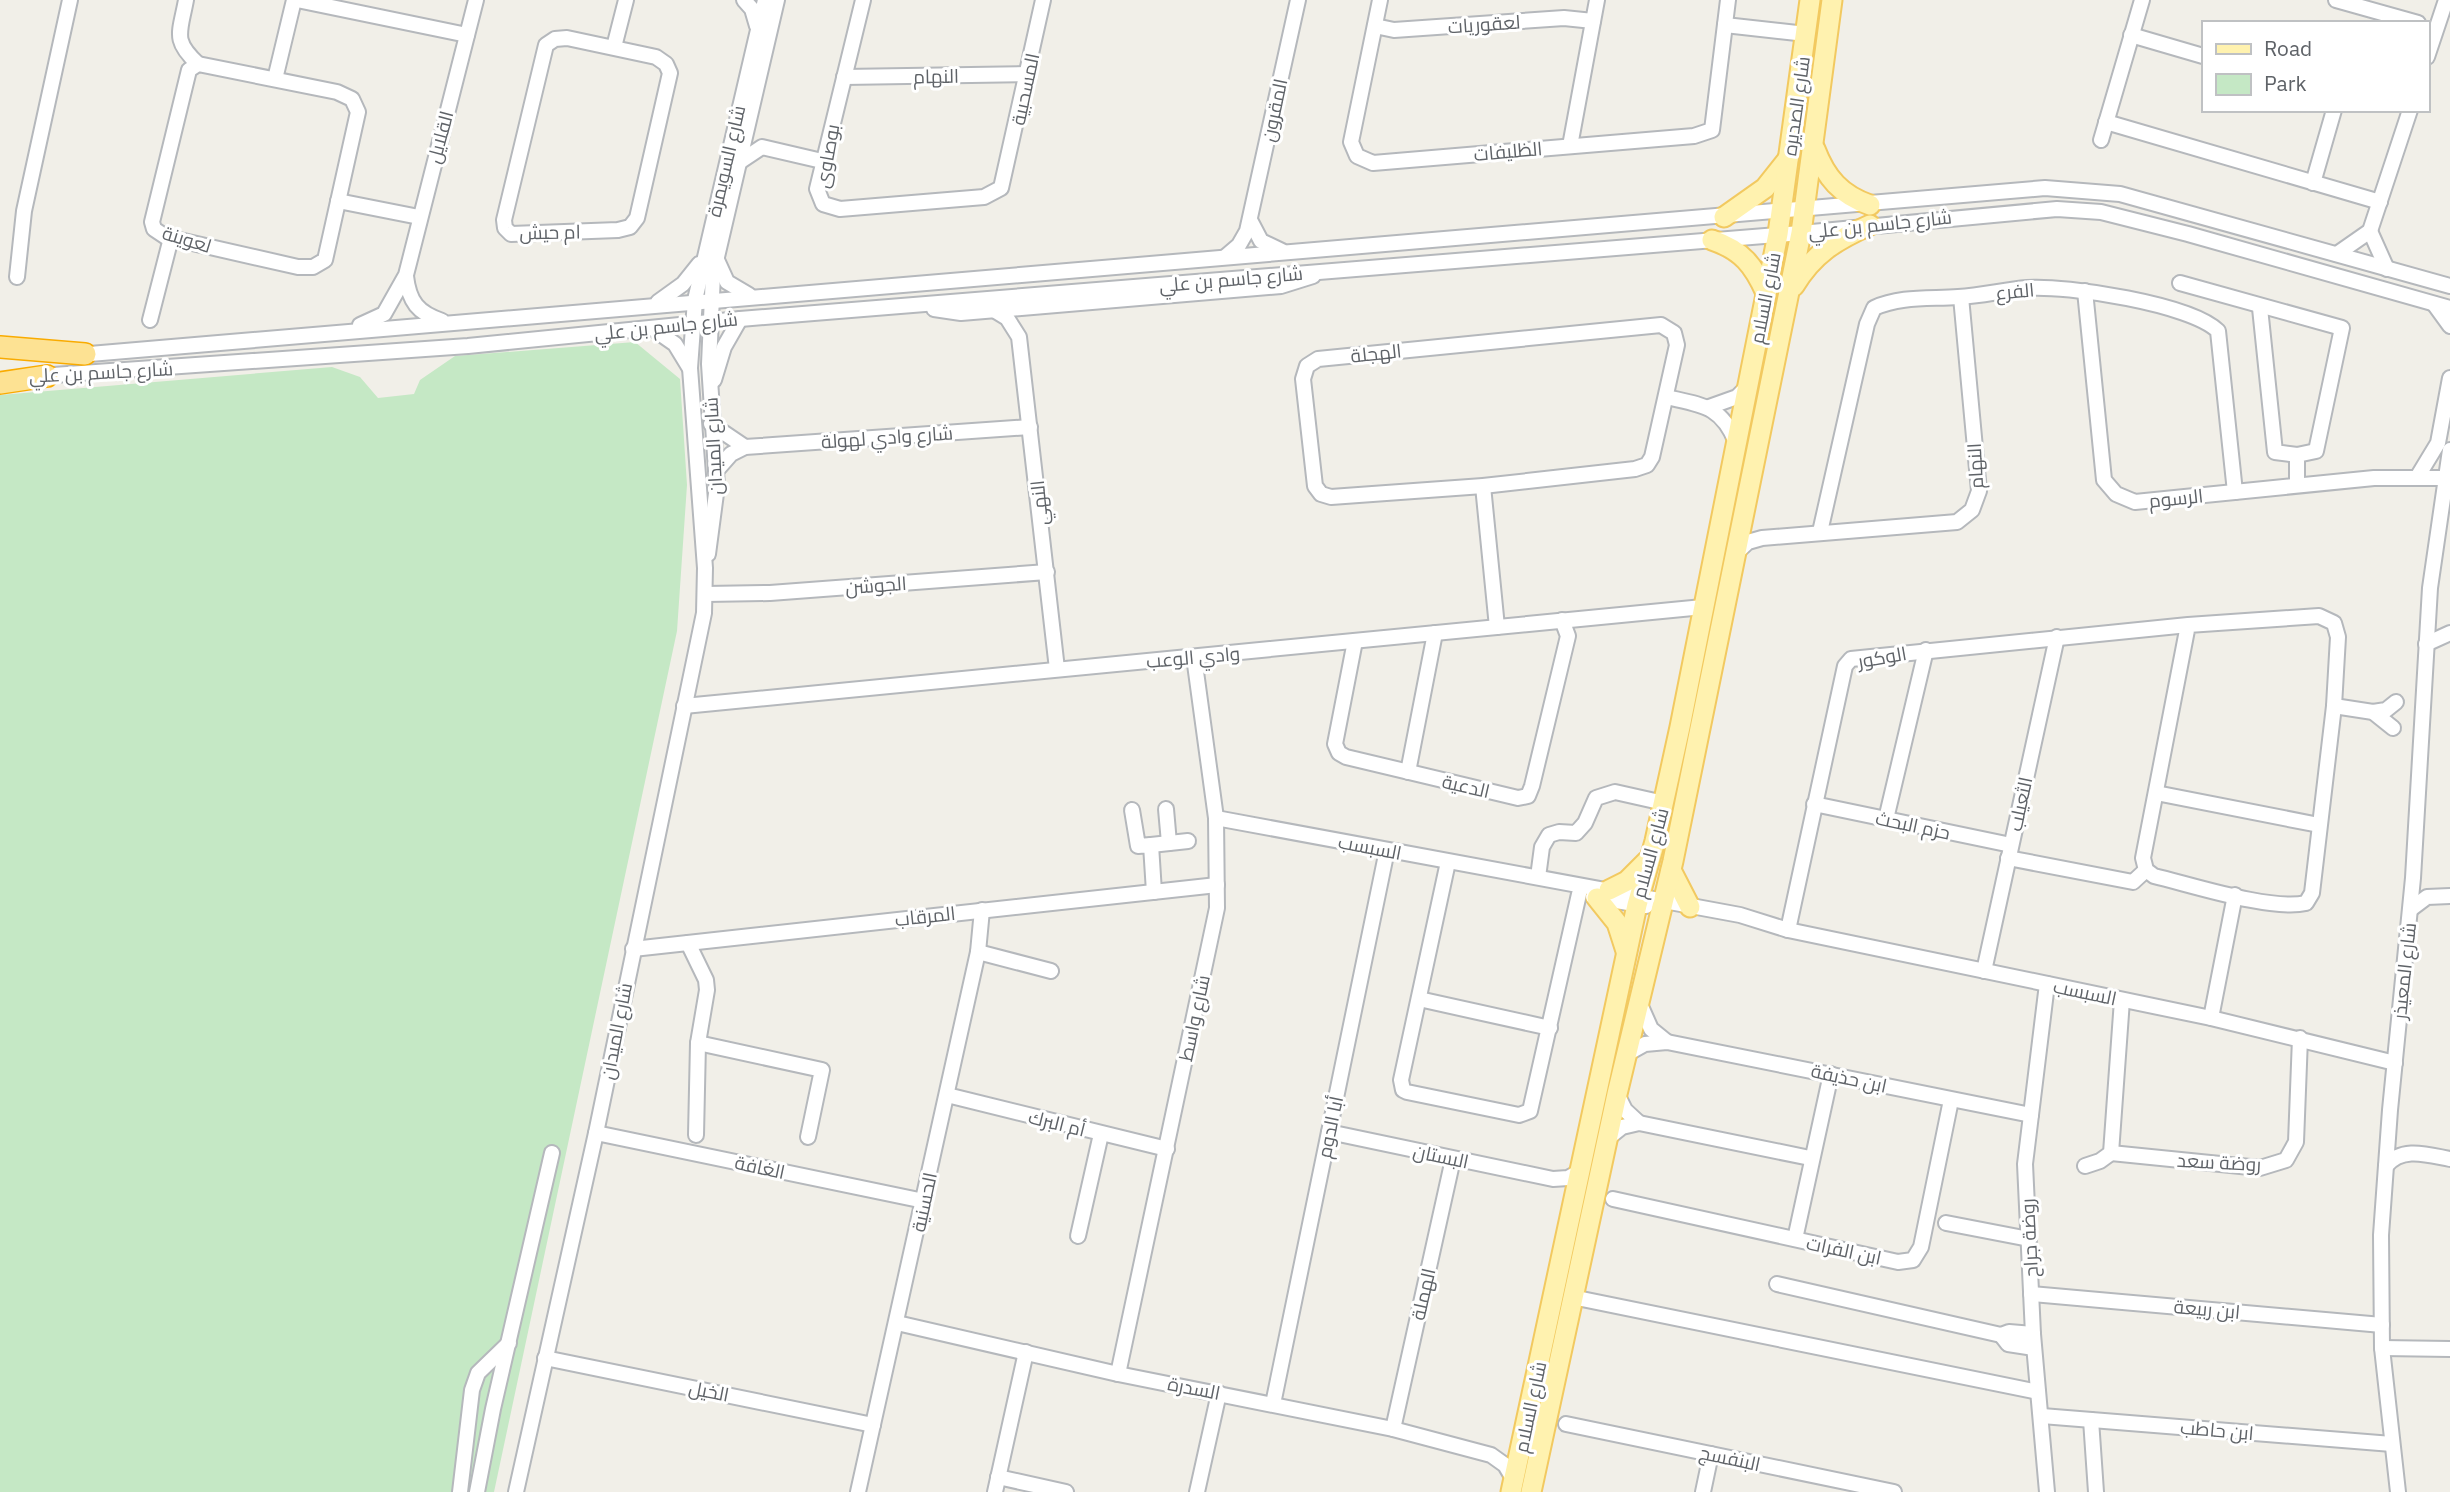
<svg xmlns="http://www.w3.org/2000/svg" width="2450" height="1492" viewBox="0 0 2450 1492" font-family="'IBM Plex Sans',Cairo,sans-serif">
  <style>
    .green { fill: #c5e8c5 }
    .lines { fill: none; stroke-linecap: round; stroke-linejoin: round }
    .minor-casing { stroke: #b5b8bc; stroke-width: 18 }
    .major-casing { stroke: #f2c960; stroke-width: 23 }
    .highway-casing { stroke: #f9ab00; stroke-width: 24 }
    .minor { stroke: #fff; stroke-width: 14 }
    .major { stroke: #fff2af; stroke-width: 19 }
    .highway { stroke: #fde293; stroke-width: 21 }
    .labels { text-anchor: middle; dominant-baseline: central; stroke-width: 6; stroke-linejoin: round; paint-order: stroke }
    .street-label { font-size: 19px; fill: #5f6368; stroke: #fff }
  </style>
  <rect width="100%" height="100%" fill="#f1efe8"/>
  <path class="green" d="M 635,342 L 680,379 L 687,485 L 677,631 L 494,1492 L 0,1492 L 0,395 L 332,367 L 360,377 L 378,398 L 414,394 L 420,380 L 455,356 Z"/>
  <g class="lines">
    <defs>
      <g id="minor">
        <path d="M 186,0 C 180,33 172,40 198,64"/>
        <path d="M 297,0 L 467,35"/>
        <path d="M 744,0 L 752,9 L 757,26"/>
        <path d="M 863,0 L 817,189 L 823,204 L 840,209 L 984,197 L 1001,188 L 1043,0"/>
        <path d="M 1380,0 L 1351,142 L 1357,156 L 1373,163 L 1694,136 L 1712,130 L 1728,0"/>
        <path d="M 2336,0 L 2418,23"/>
        <path d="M 1725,25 L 1806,34"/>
        <path d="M 1375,26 L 1394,30 L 1564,18 L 1593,21"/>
        <path d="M 2131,35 L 2203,56"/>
        <path d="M 567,38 L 656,57 L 666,64 L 670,73 L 637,218 L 630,227 L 618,230 L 511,234 L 505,228 L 504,220 L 546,45 L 555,39 Z"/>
        <path d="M 614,47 L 626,0"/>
        <path d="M 2427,57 L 2446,0"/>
        <path d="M 198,64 L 337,92 L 352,99 L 358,112 L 325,260 L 313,267 L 298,267 L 166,237 L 154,229 L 152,222 L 189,70 Z"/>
        <path d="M 844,77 L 1028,74"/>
        <path d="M 275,79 L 294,0"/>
        <path d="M 2106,122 L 2380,202"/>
        <path d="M 2101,140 L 2142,0"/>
        <path d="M 1570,146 L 1597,0"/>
        <path d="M 741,161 L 762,147 L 822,161"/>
        <path d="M 2313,183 L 2334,110"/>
        <path d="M 338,201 L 419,217"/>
        <path d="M 1250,220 L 1261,241 L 1282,251"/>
        <path d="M 2370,231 L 2387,269"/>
        <path d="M 2337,254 L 2370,231 L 2410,110"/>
        <path d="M 1225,257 L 1239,245 L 1247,231 L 1298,0"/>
        <path d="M 717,260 L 727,282 L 749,295"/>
        <path d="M 406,276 C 409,302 418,313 442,321"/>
        <path d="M 17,277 L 24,211 L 70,0"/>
        <path d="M 2180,283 L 2342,328 L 2316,451 L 2297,455 L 2297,484"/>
        <path d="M 2085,291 L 2104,480 L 2116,494 L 2135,502 L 2374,478 L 2445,478"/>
        <path d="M 658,302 L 683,284 L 699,264"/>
        <path d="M 2434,304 L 2450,326"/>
        <path d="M 2260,308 L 2275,452 L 2297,455"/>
        <path d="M 934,309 L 961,313 L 1281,286 L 1313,276"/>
        <path d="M 994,310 L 1007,318 L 1019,337 L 1057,669"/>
        <path d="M 150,320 L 171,238"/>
        <path d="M 360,325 L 384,314 L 406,275 L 476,0"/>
        <path d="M 1661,325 L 1674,333 L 1677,345 L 1652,457 L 1647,465 L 1635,469 L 1483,486 L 1331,497 L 1321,494 L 1315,486 L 1303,379 L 1307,366 L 1318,359 Z"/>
        <path d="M 652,328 L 675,344 L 689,367"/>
        <path d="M 78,355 L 2045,188 L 2120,194 L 2450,286"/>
        <path d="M 39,376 L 468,346 L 740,319 L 1801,233 L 2057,209 L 2101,212 L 2188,234 L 2450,308"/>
        <path d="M 714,380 L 724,347 L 740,319"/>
        <path d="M 1666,397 C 1701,405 1721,405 1736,442"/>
        <path d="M 1709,407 L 1737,397 L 1748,386"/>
        <path d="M 711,424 L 745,447"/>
        <path d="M 716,471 L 731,454 L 745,447 L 1030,427"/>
        <path d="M 2418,476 L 2438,443 L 2450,378"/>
        <path d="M 1483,486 L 1497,627"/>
        <path d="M 1820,532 L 1867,324 L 1874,308 C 1900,296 1929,299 1958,297 C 1981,296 2004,290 2027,288 C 2067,285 2191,304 2218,331 L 2235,492"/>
        <path d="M 708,554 L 717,486 L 709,364 L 713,274 L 777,0"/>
        <path d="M 1735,554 L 1748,542 L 1762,538 L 1957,522 L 1972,510 L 1979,491 L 1961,297"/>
        <path d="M 706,594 L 770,593 L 1047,572"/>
        <path d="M 1355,641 L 1335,744 L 1339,753 L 1346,757 L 1518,798 L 1528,796 L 1532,786 L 1568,636 L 1562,620"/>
        <path d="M 2426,644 L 2450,633"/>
        <path d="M 684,706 L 1703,607"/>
        <path d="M 2334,706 L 2373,712 L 2393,728"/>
        <path d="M 2373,712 L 2386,710 L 2396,702"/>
        <path d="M 1408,772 L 1435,633"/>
        <path d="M 2156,793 L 2319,825"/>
        <path d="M 1814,804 L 2011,845"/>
        <path d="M 1166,809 L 1169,843"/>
        <path d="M 1132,810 L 1138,846 L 1151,845 L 1154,892"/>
        <path d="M 1216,818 L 1740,915 L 1788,930 L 2211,1018 L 2395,1063"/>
        <path d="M 1886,819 L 1926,650"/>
        <path d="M 1151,845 L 1188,841"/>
        <path d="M 2008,858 L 2133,882 L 2146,870"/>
        <path d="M 1448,862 L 1401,1080 L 1403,1090 L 1407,1092 L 1519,1115 L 1530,1111 L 1579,894"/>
        <path d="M 1538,877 L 1542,847 L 1549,835 L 1559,832 L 1576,833 L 1585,823 L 1596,798 L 1615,792 L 1664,803"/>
        <path d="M 1593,897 L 1646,906"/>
        <path d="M 2411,909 L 2427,897 L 2450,896"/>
        <path d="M 1788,930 L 1845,666 L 1851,659 L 2188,625 L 2143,858 L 2146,870 L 2154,876 C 2192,885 2271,911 2306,903 L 2312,893 L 2334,706 L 2338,637 L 2334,623 L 2319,616 L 2188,625"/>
        <path d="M 688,943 L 706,980 L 707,990 L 698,1043 L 696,1135"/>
        <path d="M 633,949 L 1217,885"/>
        <path d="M 978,952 L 1051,971"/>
        <path d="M 1984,971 L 2057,637"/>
        <path d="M 2047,984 L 2025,1164 L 2033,1334 L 2047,1492"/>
        <path d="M 1419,999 L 1550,1028"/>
        <path d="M 1639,1002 L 1651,1029 L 1667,1042"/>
        <path d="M 2211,1018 L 2235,895"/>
        <path d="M 698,1043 L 822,1070 L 808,1137"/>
        <path d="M 1627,1054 L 1645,1044 L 1667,1042 L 2031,1115"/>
        <path d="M 1617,1094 L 1625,1110 L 1639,1123"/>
        <path d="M 947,1095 L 1167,1149"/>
        <path d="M 1329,1132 L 1553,1179 L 1568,1178 L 1581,1171"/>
        <path d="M 596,1133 L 924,1201"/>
        <path d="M 1607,1139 L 1622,1127 L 1639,1123 L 1810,1158"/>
        <path d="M 2111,1153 L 2260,1168 L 2286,1160 L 2296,1142 L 2300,1038"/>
        <path d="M 2085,1166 L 2100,1161 L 2111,1153 L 2122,1000"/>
        <path d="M 2386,1166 C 2402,1146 2428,1155 2450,1159"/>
        <path d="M 1613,1199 L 1898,1262 L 1913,1260 L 1921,1247 L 1951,1100"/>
        <path d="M 1946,1223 L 2029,1239"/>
        <path d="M 1078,1236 L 1101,1134"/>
        <path d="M 1795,1239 L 1831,1074"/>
        <path d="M 1777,1284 L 2001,1335 L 2009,1332 L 2033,1334"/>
        <path d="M 2031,1294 L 2382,1325"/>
        <path d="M 1572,1297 L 2038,1392"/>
        <path d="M 897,1323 L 1118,1374 L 1393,1429 L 1491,1455 L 1505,1465 L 1514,1480"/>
        <path d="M 2001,1335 L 2008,1344 L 2034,1348"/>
        <path d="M 2382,1348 L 2450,1349"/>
        <path d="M 545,1358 L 873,1425"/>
        <path d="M 1118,1374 L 1217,908 L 1216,818 L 1194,657"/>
        <path d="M 1273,1404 L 1387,850"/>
        <path d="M 2042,1416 L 2392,1444"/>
        <path d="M 2091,1420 L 2096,1492"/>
        <path d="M 1566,1424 L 1894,1492"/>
        <path d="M 1393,1429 L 1453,1159"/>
        <path d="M 998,1477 L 1066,1492"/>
        <path d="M 460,1492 L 472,1390 L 478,1373 L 509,1343"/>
        <path d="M 477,1492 L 493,1409 L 552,1153"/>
        <path d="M 516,1492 L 596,1133 L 704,613 L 705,568 L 690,368 L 695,300 L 765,0"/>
        <path d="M 858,1492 L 978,952 L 982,910"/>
        <path d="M 995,1492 L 1026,1352"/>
        <path d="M 1197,1492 L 1219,1393"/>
        <path d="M 1703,1492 L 1711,1454"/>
        <path d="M 2398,1492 L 2382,1348 L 2381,1235 L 2390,1110 L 2413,878 L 2430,588 L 2450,450"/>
      </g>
      <g id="major">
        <path d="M 1815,149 C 1826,178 1841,195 1870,205"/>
        <path d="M 1724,217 L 1765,188 L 1788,159"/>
        <path d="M 1712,240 C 1742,250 1754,266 1766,293"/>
        <path d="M 1794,286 C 1813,254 1836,240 1870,225"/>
        <path d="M 1671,870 L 1690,907"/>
        <path d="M 1609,890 L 1627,881 L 1647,861"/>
        <path d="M 1597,898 L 1617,923 L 1626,951"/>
        <path d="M 1511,1492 L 1637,905 L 1655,841 L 1680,727 L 1778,234 L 1810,0"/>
        <path d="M 1531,1492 L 1617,1094 L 1673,861 L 1801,233 L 1832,0"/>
      </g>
      <g id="highway">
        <path d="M 0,347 L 85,354"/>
        <path d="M 0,383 L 47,376"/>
      </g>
    </defs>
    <use href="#minor" class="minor-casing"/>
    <use href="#major" class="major-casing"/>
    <use href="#highway" class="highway-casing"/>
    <use href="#minor" class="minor"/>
    <use href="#major" class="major"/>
    <use href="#highway" class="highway"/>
  </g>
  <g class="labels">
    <g class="street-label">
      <text transform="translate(1484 24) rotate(-4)">لعقوريات</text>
      <text transform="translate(936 76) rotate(-1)">النهام</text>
      <text transform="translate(1025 89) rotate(-78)">المسحبية</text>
      <text transform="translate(1796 106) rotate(-82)">شارع الصديره</text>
      <text transform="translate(1274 110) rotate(-78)">المقرون</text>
      <text transform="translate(440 137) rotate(-75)">القلايل</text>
      <text transform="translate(1508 151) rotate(-5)">الظليفات</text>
      <text transform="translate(827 156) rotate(-80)">بوصاوى</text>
      <text transform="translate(726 161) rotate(-77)">شارع السويمرة</text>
      <text transform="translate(1880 224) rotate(-6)">شارع جاسم بن علي</text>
      <text transform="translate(550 232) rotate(-1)">ام حيش</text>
      <text transform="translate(187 239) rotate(17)">لعوينة</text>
      <text transform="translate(1231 279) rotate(-5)">شارع جاسم بن علي</text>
      <text transform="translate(2015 291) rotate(-5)">الفرع</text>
      <text transform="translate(1765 298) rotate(-79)">شارع السلام</text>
      <text transform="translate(666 326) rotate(-6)">شارع جاسم بن علي</text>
      <text transform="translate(1376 353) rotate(-6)">الهجلة</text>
      <text transform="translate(101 372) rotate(-3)">شارع جاسم بن علي</text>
      <text transform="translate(887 437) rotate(-4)">شارع وادي لهولة</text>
      <text transform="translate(713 446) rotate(-93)">شارع الميدان</text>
      <text transform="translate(1975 466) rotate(-93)">النهام</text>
      <text transform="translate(2176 498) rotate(-6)">الرسوم</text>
      <text transform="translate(1039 503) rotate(-96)">النهي</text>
      <text transform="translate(876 585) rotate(-4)">الجوشن</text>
      <text transform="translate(1193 657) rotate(-5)">وادي الوعب</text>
      <text transform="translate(1882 657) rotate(-10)">الوكور</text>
      <text transform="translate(1466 786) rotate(13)">الدعية</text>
      <text transform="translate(2020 804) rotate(-78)">الثعيلب</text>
      <text transform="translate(1913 825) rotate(12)">حزم البحث</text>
      <text transform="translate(1370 847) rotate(11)">السبسب</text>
      <text transform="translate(1650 853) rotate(-75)">شارع السلام</text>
      <text transform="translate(925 916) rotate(-6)">المرقاب</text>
      <text transform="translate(2404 971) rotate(-84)">شارع المعيذر</text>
      <text transform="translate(2085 992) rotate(12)">السبسب</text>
      <text transform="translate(1194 1018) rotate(-78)">شارع واسط</text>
      <text transform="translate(616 1031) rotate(-79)">شارع الميدان</text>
      <text transform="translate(1849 1078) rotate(12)">ابن حذيفة</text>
      <text transform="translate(1057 1123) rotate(14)">أم البرك</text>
      <text transform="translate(1330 1127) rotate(-78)">أبا الدوم</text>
      <text transform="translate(1441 1156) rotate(12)">البستان</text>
      <text transform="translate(2219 1162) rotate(3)">روضة سعد</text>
      <text transform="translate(760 1167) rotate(12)">الغافة</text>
      <text transform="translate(924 1202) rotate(-78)">الحسنية</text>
      <text transform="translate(2029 1238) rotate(-93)">روضة جراح</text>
      <text transform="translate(1844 1250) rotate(12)">ابن الفرات</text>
      <text transform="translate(1423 1294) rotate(-77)">الهملة</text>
      <text transform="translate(2207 1309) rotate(5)">ابن ربيعة</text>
      <text transform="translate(1194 1388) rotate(11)">السدرة</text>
      <text transform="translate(709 1391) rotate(11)">الخيل</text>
      <text transform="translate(1530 1407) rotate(-78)">شارع السلام</text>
      <text transform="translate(2217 1430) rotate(5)">ابن حاطب</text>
      <text transform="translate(1730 1458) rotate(12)">البنفسج</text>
    </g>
  </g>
  <rect x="2202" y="21" width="228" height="91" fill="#ffffff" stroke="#bfc1c3" stroke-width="2"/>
  <rect x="2216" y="44" width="35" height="10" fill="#fff2af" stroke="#bfc1c3" stroke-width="2"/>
  <text x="2264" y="56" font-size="21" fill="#5f6368">Road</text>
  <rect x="2216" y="74" width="35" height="21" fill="#c5e8c5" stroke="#bfc1c3" stroke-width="2"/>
  <text x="2264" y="91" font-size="21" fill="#5f6368">Park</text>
</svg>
